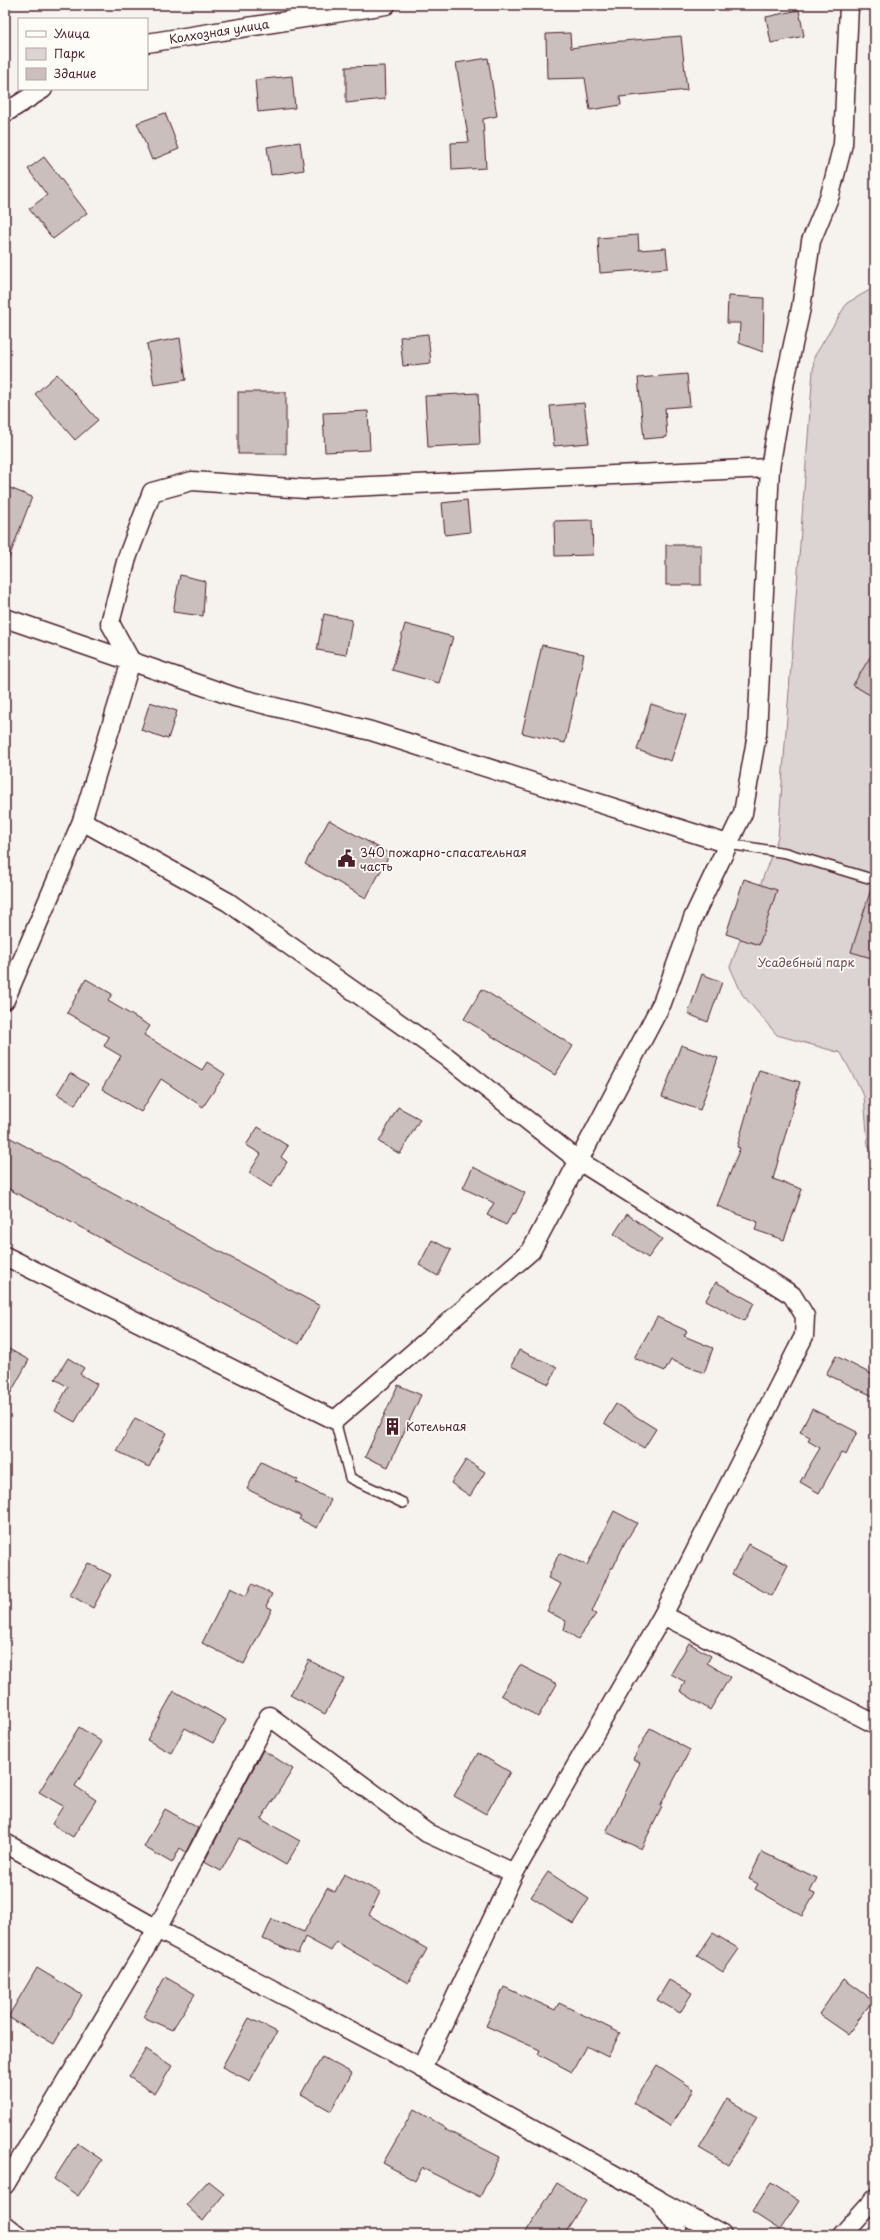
<svg xmlns="http://www.w3.org/2000/svg" width="880" height="2240" viewBox="0 0 880 2240" font-family="'Playpen Sans',sans-serif">
  <style>
    .green { fill: #dcd4d2; stroke: #937a7e }
    .building { fill: #cbbfbe; stroke: #4a1f2b }
    .lines { fill: none; stroke-linecap: round; stroke-linejoin: round }
    .lane-casing { stroke: #4a1f2b; stroke-width: 12 }
    .street-casing { stroke: #4a1f2b; stroke-width: 21 }
    .lane { stroke: #fdfcf7; stroke-width: 9 }
    .street { stroke: #fdfcf7; stroke-width: 18 }
    .labels { text-anchor: middle; dominant-baseline: central; stroke-width: 3.5; stroke-linejoin: round; paint-order: stroke }
    .street-label { font-size: 12px; fill: #4a1f2b; stroke: #fdfcf7 }
    .poi-label { font-size: 12px; fill: #4a1f2b; stroke: #fdfcf7; text-anchor: start }
    .park-label { font-size: 12px; fill: #6e4c55; stroke: #fdfcf7 }
  </style>
  <rect width="100%" height="100%" fill="#f6f3ef"/>
  <filter id="ink" filterUnits="userSpaceOnUse"><feTurbulence type="fractalNoise" baseFrequency=".025" numOctaves="2"/><feDisplacementMap in="SourceGraphic" scale="8" xChannelSelector="R" yChannelSelector="G"/><feConvolveMatrix kernelMatrix="1 2 1 2 8 2 1 2 1" color-interpolation-filters="sRGB"/></filter>
  <g filter="url(#ink)">
    <path class="green" d="M 875,287 L 875,1157 L 868,1145 L 864,1096 L 841,1053 L 777,1035 L 742,994 L 730,967 L 778,837 L 814,357 L 847,303 Z"/>
    <g class="building">
      <path d="M 799,10 L 804,36 L 771,43 L 766,17 Z"/>
      <path d="M 570,33 L 571,48 L 611,42 L 681,36 L 687,90 L 620,97 L 621,105 L 590,110 L 585,78 L 547,79 L 546,34 Z"/>
      <path d="M 488,58 L 497,116 L 483,119 L 486,168 L 452,170 L 451,143 L 469,142 L 456,63 Z"/>
      <path d="M 384,66 L 385,99 L 346,103 L 346,67 Z"/>
      <path d="M 292,76 L 295,108 L 258,112 L 255,80 Z"/>
      <path d="M 165,113 L 179,149 L 152,160 L 137,123 Z"/>
      <path d="M 300,142 L 304,170 L 271,175 L 267,147 Z"/>
      <path d="M 44,157 L 87,213 L 53,239 L 29,209 L 47,195 L 28,169 Z"/>
      <path d="M 638,235 L 639,250 L 666,248 L 668,268 L 600,273 L 598,238 Z"/>
      <path d="M 728,296 L 764,298 L 763,352 L 739,343 L 740,323 L 727,323 Z"/>
      <path d="M 428,334 L 431,363 L 403,366 L 400,337 Z"/>
      <path d="M 180,338 L 186,380 L 154,385 L 147,344 Z"/>
      <path d="M 57,374 L 98,420 L 75,440 L 35,394 Z"/>
      <path d="M 687,374 L 690,406 L 665,408 L 667,437 L 644,439 L 638,378 Z"/>
      <rect x="238" y="392" width="48" height="62"/>
      <path d="M 478,393 L 480,444 L 428,447 L 425,396 Z"/>
      <path d="M 584,403 L 589,443 L 554,446 L 550,406 Z"/>
      <path d="M 368,411 L 370,450 L 325,452 L 323,413 Z"/>
      <path d="M 5,486 L 32,497 L 7,563 L 5,562 Z"/>
      <path d="M 467,500 L 470,532 L 445,535 L 442,503 Z"/>
      <path d="M 592,520 L 593,555 L 555,556 L 554,521 Z"/>
      <rect x="666" y="545" width="35" height="40"/>
      <path d="M 180,575 L 205,581 L 203,616 L 173,612 Z"/>
      <path d="M 324,614 L 352,620 L 346,655 L 317,650 Z"/>
      <path d="M 405,624 L 453,637 L 439,683 L 392,670 Z"/>
      <path d="M 542,645 L 584,654 L 565,743 L 522,733 Z"/>
      <path d="M 875,649 L 875,698 L 853,685 Z"/>
      <path d="M 150,702 L 177,711 L 168,739 L 141,730 Z"/>
      <path d="M 651,704 L 686,715 L 671,761 L 637,750 Z"/>
      <path d="M 329,820 L 390,854 L 366,898 L 305,864 Z"/>
      <path d="M 744,879 L 777,890 L 759,945 L 726,934 Z"/>
      <path d="M 871,889 L 875,890 L 875,959 L 851,952 Z"/>
      <path d="M 702,974 L 722,982 L 708,1022 L 688,1014 Z"/>
      <path d="M 86,979 L 112,994 L 108,1001 L 150,1026 L 144,1035 L 202,1070 L 207,1062 L 225,1074 L 203,1107 L 161,1079 L 141,1112 L 102,1089 L 121,1056 L 104,1046 L 109,1037 L 67,1013 Z"/>
      <path d="M 482,989 L 573,1046 L 555,1075 L 464,1019 Z"/>
      <path d="M 681,1045 L 718,1058 L 700,1110 L 662,1097 Z"/>
      <path d="M 759,1070 L 800,1082 L 773,1179 L 802,1189 L 784,1240 L 755,1230 L 758,1222 L 717,1206 L 740,1148 L 737,1147 Z"/>
      <path d="M 70,1073 L 88,1084 L 75,1105 L 57,1094 Z"/>
      <path d="M 398,1107 L 420,1119 L 400,1154 L 379,1142 Z"/>
      <path d="M 258,1127 L 288,1146 L 281,1157 L 287,1162 L 271,1187 L 249,1173 L 261,1154 L 246,1145 Z"/>
      <path d="M 5,1135 L 320,1306 L 299,1344 L 5,1187 Z"/>
      <path d="M 473,1167 L 525,1193 L 515,1214 L 513,1213 L 506,1225 L 487,1215 L 494,1203 L 463,1188 Z"/>
      <path d="M 627,1214 L 662,1239 L 648,1258 L 614,1234 Z"/>
      <path d="M 432,1240 L 451,1250 L 438,1276 L 419,1265 Z"/>
      <path d="M 716,1282 L 754,1303 L 744,1321 L 706,1300 Z"/>
      <path d="M 657,1317 L 687,1331 L 684,1336 L 713,1348 L 704,1373 L 671,1360 L 665,1371 L 634,1358 Z"/>
      <path d="M 5,1347 L 29,1360 L 5,1403 Z"/>
      <path d="M 519,1350 L 557,1367 L 549,1384 L 511,1366 Z"/>
      <path d="M 836,1356 L 875,1376 L 875,1397 L 826,1374 Z"/>
      <path d="M 68,1358 L 84,1368 L 80,1374 L 97,1384 L 75,1422 L 55,1411 L 68,1387 L 55,1379 Z"/>
      <path d="M 398,1385 L 421,1395 L 388,1467 L 365,1457 Z"/>
      <path d="M 616,1404 L 656,1429 L 644,1448 L 604,1423 Z"/>
      <path d="M 812,1409 L 857,1432 L 846,1455 L 841,1453 L 819,1493 L 800,1482 L 820,1448 L 808,1441 L 810,1437 L 800,1432 Z"/>
      <path d="M 135,1418 L 166,1433 L 149,1467 L 117,1451 Z"/>
      <path d="M 466,1460 L 485,1472 L 470,1496 L 451,1483 Z"/>
      <path d="M 261,1462 L 298,1480 L 296,1482 L 331,1500 L 317,1528 L 299,1519 L 301,1516 L 247,1489 Z"/>
      <path d="M 614,1511 L 637,1523 L 624,1544 L 613,1568 L 611,1568 L 592,1612 L 596,1614 L 578,1639 L 564,1630 L 566,1621 L 547,1611 L 561,1584 L 548,1578 L 559,1553 L 587,1565 Z"/>
      <path d="M 748,1544 L 788,1565 L 772,1596 L 732,1574 Z"/>
      <path d="M 88,1563 L 111,1575 L 93,1608 L 70,1595 Z"/>
      <path d="M 252,1584 L 272,1594 L 266,1606 L 272,1609 L 244,1664 L 202,1643 L 230,1588 L 246,1596 Z"/>
      <path d="M 689,1643 L 711,1656 L 707,1663 L 730,1677 L 710,1710 L 680,1691 L 685,1682 L 671,1674 Z"/>
      <path d="M 309,1660 L 344,1679 L 325,1714 L 290,1695 Z"/>
      <path d="M 520,1665 L 557,1684 L 538,1717 L 501,1695 Z"/>
      <path d="M 174,1691 L 226,1720 L 213,1743 L 185,1728 L 171,1753 L 147,1740 Z"/>
      <path d="M 79,1727 L 102,1742 L 75,1786 L 96,1800 L 73,1837 L 52,1824 L 63,1806 L 39,1792 Z"/>
      <path d="M 650,1728 L 690,1750 L 660,1806 L 662,1807 L 641,1849 L 606,1832 L 640,1763 L 633,1759 Z"/>
      <path d="M 263,1750 L 293,1769 L 261,1819 L 300,1841 L 286,1865 L 239,1838 L 221,1871 L 204,1862 Z"/>
      <path d="M 478,1753 L 510,1772 L 486,1814 L 454,1796 Z"/>
      <path d="M 165,1809 L 198,1828 L 186,1852 L 180,1848 L 172,1863 L 144,1847 Z"/>
      <path d="M 762,1852 L 817,1878 L 810,1892 L 815,1894 L 802,1916 L 755,1889 L 758,1884 L 749,1879 Z"/>
      <path d="M 548,1872 L 589,1899 L 573,1924 L 531,1897 Z"/>
      <path d="M 344,1874 L 380,1892 L 369,1915 L 427,1949 L 408,1983 L 336,1942 L 331,1951 L 305,1937 L 298,1954 L 263,1939 L 272,1919 L 304,1932 L 327,1888 L 335,1892 Z"/>
      <path d="M 713,1933 L 739,1949 L 723,1972 L 697,1956 Z"/>
      <path d="M 37,1968 L 82,1995 L 54,2044 L 8,2017 Z"/>
      <path d="M 165,1977 L 195,1994 L 172,2030 L 143,2017 Z"/>
      <path d="M 844,1979 L 873,2000 L 848,2034 L 819,2014 Z"/>
      <path d="M 669,1980 L 692,1993 L 680,2013 L 657,2000 Z"/>
      <path d="M 504,1987 L 555,2010 L 559,2003 L 620,2033 L 608,2057 L 586,2046 L 572,2072 L 538,2054 L 540,2050 L 486,2026 Z"/>
      <path d="M 249,2018 L 277,2032 L 250,2081 L 222,2067 Z"/>
      <path d="M 146,2049 L 172,2066 L 155,2094 L 129,2077 Z"/>
      <path d="M 322,2057 L 352,2073 L 331,2111 L 301,2094 Z"/>
      <path d="M 657,2065 L 694,2089 L 670,2126 L 633,2103 Z"/>
      <path d="M 727,2099 L 757,2117 L 728,2165 L 699,2148 Z"/>
      <path d="M 414,2109 L 445,2127 L 444,2129 L 500,2157 L 480,2197 L 422,2168 L 415,2181 L 383,2163 Z"/>
      <path d="M 77,2143 L 102,2160 L 78,2196 L 54,2179 Z"/>
      <path d="M 208,2181 L 224,2194 L 203,2221 L 186,2205 Z"/>
      <path d="M 557,2183 L 586,2201 L 564,2235 L 524,2235 Z"/>
      <path d="M 771,2183 L 799,2201 L 780,2230 L 752,2212 Z"/>
    </g>
    <g class="lines">
      <defs>
        <g id="lane">
          <path d="M 728,844 L 786,853 L 875,880"/>
          <path d="M 335,1420 L 350,1478 L 403,1503"/>
          <path d="M 5,2219 L 25,2235"/>
        </g>
        <g id="street">
          <path d="M 147,43 L 386,5"/>
          <path d="M 5,113 L 43,89"/>
          <path d="M 5,618 L 235,697 L 371,731 L 728,844"/>
          <path d="M 82,821 L 228,902 L 447,1057 L 579,1161 L 792,1295 L 805,1316 L 804,1336 L 663,1615 L 514,1873 L 422,2068"/>
          <path d="M 5,1000 L 82,821 L 131,661 L 110,623 L 127,558 L 152,492 L 192,481 L 305,489 L 770,468"/>
          <path d="M 5,1256 L 335,1420 L 531,1251 L 662,1003 L 693,918 L 743,813 L 757,734 L 770,468 L 785,381 L 801,308 L 811,241 L 830,195 L 843,144 L 849,5"/>
          <path d="M 663,1615 L 875,1724"/>
          <path d="M 5,1843 L 157,1929 L 422,2068 L 658,2199 L 677,2227"/>
          <path d="M 5,2185 L 157,1929 L 269,1716 L 427,1833 L 514,1873"/>
          <path d="M 660,2201 L 722,2235"/>
          <path d="M 842,2235 L 875,2198"/>
        </g>
      </defs>
      <use href="#lane" class="lane-casing"/>
      <use href="#street" class="street-casing"/>
      <use href="#lane" class="lane"/>
      <use href="#street" class="street"/>
    </g>
  </g>
  <defs>
    <symbol id="civic-bare" viewBox="-9 -9 18 18"><path d="M-.6-6.5H3V-4.5H.6V-3L4-1V1h2V6H-6V1h2V-1L-.6-3ZM-1.2 2.5V6h2.4V2.5Z" fill="#4a1f2b" stroke="#fdfcf7" stroke-width="2.5" paint-order="stroke"/></symbol>
    <symbol id="building-bare" viewBox="-9 -9 18 18"><path d="M-4-6H4V6H1V3H-1V6H-4ZM-2.5-4.3h1.7v1.8h-1.7ZM.8-4.3h1.7v1.8H.8ZM-2.5-1h1.7V.8h-1.7ZM.8-1h1.7V.8H.8Z" fill="#4a1f2b" stroke="#fdfcf7" stroke-width="2.5" paint-order="stroke"/></symbol>
  </defs>
  <g fill-rule="evenodd">
    <use href="#civic-bare" x="334" y="846" width="25" height="25"/>
    <use href="#building-bare" x="380" y="1414" width="25" height="25"/>
  </g>
  <g class="labels">
    <g class="street-label">
      <text transform="translate(219 31) rotate(-9)">Колхозная улица</text>
    </g>
    <g class="poi-label">
      <text x="360" y="852">340 пожарно-спасательная<tspan x="360" dy="14">часть</tspan></text>
      <text x="406" y="1426">Котельная</text>
    </g>
    <g class="park-label">
      <text x="806" y="962">Усадебный парк</text>
    </g>
  </g>
  <rect width="880" height="2240" fill="none" stroke="#fdfcf7" stroke-width="20"/>
  <rect x="10" y="10" width="860" height="2220" fill="none" stroke="#4a1f2b" stroke-width="1.5" filter="url(#ink)"/>
  <rect x="18" y="18" width="130" height="72" fill="#fdfcf7" stroke="#b5a4a5"/>
  <rect x="26" y="31" width="20" height="6" fill="#fdfcf7" stroke="#b5a4a5"/>
  <text x="54" y="38" font-size="12" fill="#4a1f2b">Улица</text>
  <rect x="26" y="48" width="20" height="12" fill="#dcd4d2" stroke="#b5a4a5"/>
  <text x="54" y="58" font-size="12" fill="#4a1f2b">Парк</text>
  <rect x="26" y="68" width="20" height="12" fill="#cbbfbe" stroke="#b5a4a5"/>
  <text x="54" y="78" font-size="12" fill="#4a1f2b">Здание</text>
</svg>
